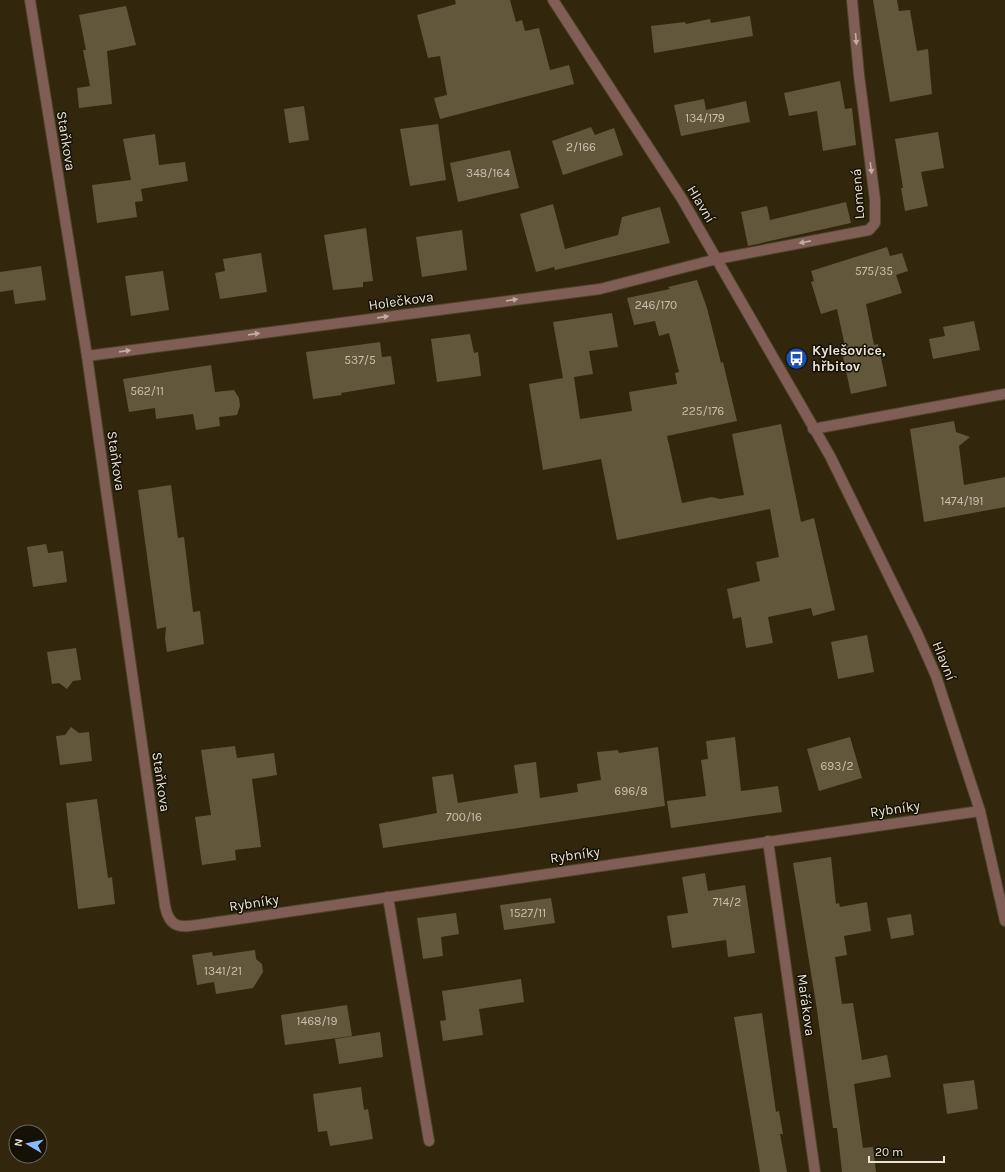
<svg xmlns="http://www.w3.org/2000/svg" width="1005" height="1172" viewBox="0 0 1005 1172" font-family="Karla,sans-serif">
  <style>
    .building { fill: #62573b }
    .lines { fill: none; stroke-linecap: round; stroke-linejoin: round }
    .street-casing { stroke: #4f452c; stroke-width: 12 }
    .street { stroke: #805e55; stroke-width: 10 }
    .oneway { fill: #c0aea1 }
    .labels { text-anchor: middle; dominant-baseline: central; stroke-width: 3; stroke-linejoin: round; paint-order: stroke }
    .number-label { font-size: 12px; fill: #c8c0ad }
    .street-label { font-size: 14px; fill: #eae3d3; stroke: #161106 }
    .poi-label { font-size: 14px; font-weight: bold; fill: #eae3d3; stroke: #161106; text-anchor: start }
  </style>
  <rect width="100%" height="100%" fill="#32270c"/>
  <g class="building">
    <path d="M 455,0 L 510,0 L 516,22 L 522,20 L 525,31 L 539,28 L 550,70 L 569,65 L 574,84 L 440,119 L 434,98 L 447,95 L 440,56 L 428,58 L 417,15 L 456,4 Z"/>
    <path d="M 873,0 L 897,0 L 899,11 L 910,10 L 917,51 L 928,49 L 932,94 L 890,102 Z"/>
    <path d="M 126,6 L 136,45 L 107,51 L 112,104 L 79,108 L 77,88 L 90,86 L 83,50 L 86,50 L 79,15 Z"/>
    <path d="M 750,16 L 753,36 L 654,53 L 651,26 L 685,22 L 686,24 L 710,19 L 711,23 Z"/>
    <path d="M 840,81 L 845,109 L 852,108 L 856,145 L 823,151 L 817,111 L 789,116 L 784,93 Z"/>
    <path d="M 704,99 L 706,110 L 746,101 L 750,122 L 681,136 L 674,105 Z"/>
    <path d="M 304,106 L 309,140 L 289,143 L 284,109 Z"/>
    <path d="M 438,124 L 446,180 L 410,186 L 400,129 Z"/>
    <path d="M 591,127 L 595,135 L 614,128 L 623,155 L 563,175 L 552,141 Z"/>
    <path d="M 938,132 L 944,168 L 921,172 L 928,206 L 905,211 L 901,188 L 903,188 L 895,139 Z"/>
    <path d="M 155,134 L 159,165 L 185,162 L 188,181 L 141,189 L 143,201 L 135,202 L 137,217 L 97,223 L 92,185 L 131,180 L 123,139 Z"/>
    <path d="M 510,150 L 519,188 L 458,202 L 450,163 Z"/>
    <path d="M 846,202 L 851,223 L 748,246 L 741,212 L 767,206 L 770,220 Z"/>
    <path d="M 553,204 L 565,249 L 618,235 L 622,217 L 660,207 L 670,243 L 555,270 L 554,267 L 536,272 L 520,214 Z"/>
    <path d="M 366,228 L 373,281 L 363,282 L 363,287 L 333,290 L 324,235 Z"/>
    <path d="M 462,230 L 467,270 L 422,277 L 416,237 Z"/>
    <path d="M 887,247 L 890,256 L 902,253 L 908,271 L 896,275 L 902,293 L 866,304 L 874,345 L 878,344 L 887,386 L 851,394 L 842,352 L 846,351 L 837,309 L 821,314 L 811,282 L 814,281 L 811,271 Z"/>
    <path d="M 261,253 L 267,292 L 220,299 L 215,273 L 225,271 L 223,259 Z"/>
    <path d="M 41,266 L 46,300 L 15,304 L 13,290 L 0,292 L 0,272 Z"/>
    <path d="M 163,271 L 169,310 L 131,316 L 125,276 Z"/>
    <path d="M 697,280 L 707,308 L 721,363 L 723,362 L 737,421 L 667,436 L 682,503 L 712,497 L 720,499 L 744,495 L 732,434 L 781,424 L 801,522 L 814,518 L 835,610 L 813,616 L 811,608 L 768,617 L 773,643 L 746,648 L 741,617 L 733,619 L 727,589 L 760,581 L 756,562 L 779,557 L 770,509 L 617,540 L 601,459 L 543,470 L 529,384 L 563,378 L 553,322 L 612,313 L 618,347 L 589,351 L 593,374 L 574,377 L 580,419 L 632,411 L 629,392 L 677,384 L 675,373 L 679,372 L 669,333 L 659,336 L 655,321 L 634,325 L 627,298 L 670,289 L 668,287 Z"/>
    <path d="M 974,321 L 980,350 L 933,359 L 929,339 L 945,336 L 943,327 Z"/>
    <path d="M 470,334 L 474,353 L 478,352 L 481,376 L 437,382 L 431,339 Z"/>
    <path d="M 380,342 L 382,357 L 391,356 L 395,384 L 341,393 L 342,395 L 313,399 L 306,352 Z"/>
    <path d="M 211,365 L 215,392 L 234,390 L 239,398 L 240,406 L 237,415 L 219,417 L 220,426 L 196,430 L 193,414 L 156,419 L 155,408 L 129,412 L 123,379 Z"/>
    <path d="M 954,421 L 956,432 L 970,437 L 959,446 L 964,485 L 1005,477 L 1005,507 L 924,522 L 910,429 Z"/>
    <path d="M 171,485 L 178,538 L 184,537 L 193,612 L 200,611 L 204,644 L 167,652 L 165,639 L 166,627 L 157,629 L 138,490 Z"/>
    <path d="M 46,544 L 48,553 L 63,551 L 67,582 L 33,587 L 27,547 Z"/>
    <path d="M 867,635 L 874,672 L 838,679 L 831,642 Z"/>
    <path d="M 76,648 L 81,680 L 73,681 L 67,689 L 59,683 L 52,684 L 47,652 Z"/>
    <path d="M 71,727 L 79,733 L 89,732 L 92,761 L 60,765 L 56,736 L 65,735 Z"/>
    <path d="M 735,737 L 741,791 L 778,786 L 782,812 L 671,828 L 667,801 L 706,796 L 701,760 L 708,759 L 706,741 Z"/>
    <path d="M 850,737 L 862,778 L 819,791 L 807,749 Z"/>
    <path d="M 235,746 L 237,758 L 274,753 L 277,775 L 252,779 L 261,847 L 235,850 L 236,860 L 202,865 L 195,817 L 211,815 L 201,750 Z"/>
    <path d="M 658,747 L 665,806 L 383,848 L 379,824 L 437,813 L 432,777 L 453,774 L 458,803 L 518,793 L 514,765 L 536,762 L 540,798 L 578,792 L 577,784 L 601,780 L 597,752 L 618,750 L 619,753 Z"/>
    <path d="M 97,799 L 108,878 L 112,877 L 115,904 L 78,909 L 66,803 Z"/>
    <path d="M 831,857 L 836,904 L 839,903 L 840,907 L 867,902 L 871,931 L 844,936 L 847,955 L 835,957 L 842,1004 L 853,1003 L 862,1060 L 887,1055 L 891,1077 L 854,1084 L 863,1148 L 873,1147 L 876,1172 L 842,1172 L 837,1128 L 833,1128 L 817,1010 L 793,863 Z"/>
    <path d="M 705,873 L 708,891 L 745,885 L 755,953 L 728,957 L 726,940 L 672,948 L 667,916 L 688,913 L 682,877 Z"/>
    <path d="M 551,898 L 555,923 L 504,930 L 500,905 Z"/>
    <path d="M 456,913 L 459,934 L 441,937 L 443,956 L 423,959 L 417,918 Z"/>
    <path d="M 911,914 L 914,935 L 891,939 L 887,918 Z"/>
    <path d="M 255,950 L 256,959 L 262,964 L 263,972 L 253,988 L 216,994 L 214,982 L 197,985 L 192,955 L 212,952 L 213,956 Z"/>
    <path d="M 521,979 L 524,1002 L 479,1009 L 483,1035 L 443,1041 L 440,1021 L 446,1020 L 442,991 Z"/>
    <path d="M 347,1005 L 352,1036 L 285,1045 L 281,1015 Z"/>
    <path d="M 762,1013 L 776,1112 L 779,1111 L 783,1134 L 780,1134 L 787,1172 L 760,1172 L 734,1017 Z"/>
    <path d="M 380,1032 L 383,1057 L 339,1064 L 335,1039 Z"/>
    <path d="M 974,1080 L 978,1109 L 947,1114 L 943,1084 Z"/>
    <path d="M 361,1087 L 364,1110 L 368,1109 L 373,1139 L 330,1146 L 327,1131 L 318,1132 L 313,1094 Z"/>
  </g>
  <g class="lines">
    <defs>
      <g id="street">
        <path d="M 30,0 L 87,356 L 165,906 C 170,931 183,927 204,924 L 980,811"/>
        <path d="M 553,0 L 682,199 L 830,456 L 917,633 L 936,676 L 980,811 L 1005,921"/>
        <path d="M 87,356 L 600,289 L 717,259 L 869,230 L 875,223 L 875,200 L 859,75 L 852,0"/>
        <path d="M 813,429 L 1005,394"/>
        <path d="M 768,841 L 815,1172"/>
        <path d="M 388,897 L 429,1141"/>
      </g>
    </defs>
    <use href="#street" class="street-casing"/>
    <use href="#street" class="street"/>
  </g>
  <defs><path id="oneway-solid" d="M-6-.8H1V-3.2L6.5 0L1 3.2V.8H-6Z"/></defs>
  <g class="oneway">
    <use href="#oneway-solid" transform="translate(856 39) rotate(85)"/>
    <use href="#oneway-solid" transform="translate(871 168) rotate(83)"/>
    <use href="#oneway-solid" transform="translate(805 242) rotate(169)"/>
    <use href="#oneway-solid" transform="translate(512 300) rotate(-8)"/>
    <use href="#oneway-solid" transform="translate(383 317) rotate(-8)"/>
    <use href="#oneway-solid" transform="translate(254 334) rotate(-8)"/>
    <use href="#oneway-solid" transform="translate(125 351) rotate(-8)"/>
  </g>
  <defs>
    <symbol id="bus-disc" viewBox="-11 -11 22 22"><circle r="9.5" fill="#1a4fb4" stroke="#161106"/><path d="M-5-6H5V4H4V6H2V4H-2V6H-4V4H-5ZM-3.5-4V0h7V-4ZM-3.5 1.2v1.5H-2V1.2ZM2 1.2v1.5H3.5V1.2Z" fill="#fff"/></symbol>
  </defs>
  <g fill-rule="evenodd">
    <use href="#bus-disc" x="784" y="346" width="25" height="25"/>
  </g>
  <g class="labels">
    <g class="number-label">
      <text x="705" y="118">134/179</text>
      <text x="581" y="147">2/166</text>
      <text x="488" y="173">348/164</text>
      <text x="874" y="271">575/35</text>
      <text x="656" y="305">246/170</text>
      <text x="360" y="360">537/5</text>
      <text x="147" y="391">562/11</text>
      <text x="703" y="411">225/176</text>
      <text x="962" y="501">1474/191</text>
      <text x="837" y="766">693/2</text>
      <text x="631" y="791">696/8</text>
      <text x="464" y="817">700/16</text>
      <text x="727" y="902">714/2</text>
      <text x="528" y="913">1527/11</text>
      <text x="223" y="971">1341/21</text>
      <text x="317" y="1021">1468/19</text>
    </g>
    <g class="street-label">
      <text transform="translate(66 141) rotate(81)">Staňkova</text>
      <text transform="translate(858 194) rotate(-94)">Lomená</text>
      <text transform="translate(701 204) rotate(59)">Hlavní</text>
      <text transform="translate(401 301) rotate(-8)">Holečkova</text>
      <text transform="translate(116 461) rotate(82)">Staňkova</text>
      <text transform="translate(944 661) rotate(68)">Hlavní</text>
      <text transform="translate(161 782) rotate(82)">Staňkova</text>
      <text transform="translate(895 809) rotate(-8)">Rybníky</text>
      <text transform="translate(575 855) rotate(-8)">Rybníky</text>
      <text transform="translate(254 903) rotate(-9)">Rybníky</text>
      <text transform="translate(806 1005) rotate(82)">Mařákova</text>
    </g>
    <g class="poi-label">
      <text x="812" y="350">Kylešovice,<tspan x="812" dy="16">hřbitov</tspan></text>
    </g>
  </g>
  <g transform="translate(28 1144) rotate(279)"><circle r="19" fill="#161106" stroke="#6b6558"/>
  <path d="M0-3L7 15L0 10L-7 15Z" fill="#88bafc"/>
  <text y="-6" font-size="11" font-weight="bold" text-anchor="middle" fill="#eae3d3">N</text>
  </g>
  <path d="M869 1156v6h75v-6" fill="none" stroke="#eae3d3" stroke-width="2"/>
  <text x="875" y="1156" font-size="12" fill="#eae3d3" stroke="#161106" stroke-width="3" paint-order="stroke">20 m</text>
</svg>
